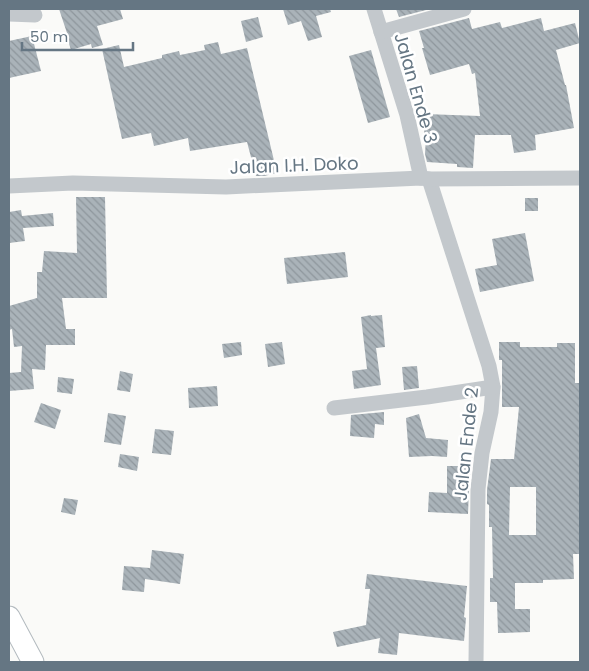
<svg xmlns="http://www.w3.org/2000/svg" width="589" height="671" viewBox="0 0 589 671" font-family="Poppins,sans-serif">
  <style>
    .building { fill: url(#building-back-hatch); fill-rule: evenodd }
    .lines { fill: none; stroke-linecap: round; stroke-linejoin: round }
    .secondary-casing { stroke: #b3babf; stroke-width: 23 }
    .street { stroke: #c3c8cc; stroke-width: 15 }
    .secondary { stroke: #fff; stroke-width: 21 }
    .labels { text-anchor: middle; dominant-baseline: central; stroke-width: 5; stroke-linejoin: round; paint-order: stroke }
    .street-label { font-size: 18px; fill: #657683; stroke: #fff }
  </style>
  <defs>
    <pattern id="building-back-hatch" width="6" height="6" patternUnits="userSpaceOnUse" patternTransform="scale(1.25)"><rect width="6" height="6" fill="#aab3b9"/><path d="M-1 5l2 2M0 0l6 6M5-1l2 2" fill="none" stroke="#8e969c"/></pattern>
  </defs>
  <rect width="100%" height="100%" fill="#fafaf8"/>
  <g class="building">
    <path d="M 59,9 L 120,9 L 123,19 L 97,26 L 103,45 L 92,48 L 91,44 L 71,50 L 66,34 L 67,33 Z"/>
    <path d="M 283,9 L 330,9 L 331,12 L 316,16 L 322,37 L 308,41 L 301,21 L 288,25 Z"/>
    <path d="M 396,9 L 430,9 L 399,17 Z"/>
    <path d="M 258,17 L 263,37 L 246,42 L 241,21 Z"/>
    <path d="M 469,18 L 472,29 L 500,22 L 502,28 L 541,18 L 544,31 L 575,23 L 580,43 L 556,50 L 565,85 L 566,85 L 574,128 L 535,135 L 536,150 L 514,153 L 511,135 L 475,135 L 473,168 L 457,167 L 457,164 L 427,162 L 425,154 L 426,137 L 424,137 L 425,114 L 480,116 L 475,73 L 472,74 L 469,64 L 430,75 L 422,48 L 424,48 L 419,31 Z"/>
    <path d="M 32,36 L 41,71 L 9,78 L 9,41 Z"/>
    <path d="M 218,42 L 221,54 L 247,48 L 277,173 L 264,176 L 256,176 L 247,142 L 190,151 L 188,138 L 154,146 L 151,133 L 122,139 L 102,49 L 119,45 L 124,67 L 162,58 L 162,55 L 179,51 L 180,55 L 205,50 L 204,45 Z"/>
    <path d="M 371,50 L 390,117 L 368,123 L 349,56 Z"/>
    <path d="M 76,197 L 105,197 L 107,298 L 62,298 L 66,329 L 75,329 L 75,345 L 46,345 L 45,370 L 32,369 L 34,389 L 9,391 L 9,373 L 21,372 L 22,346 L 14,347 L 12,329 L 9,330 L 9,306 L 37,298 L 37,272 L 42,272 L 44,251 L 77,253 Z"/>
    <rect x="525" y="198" width="13" height="13"/>
    <path d="M 21,210 L 22,216 L 53,213 L 54,226 L 23,228 L 25,241 L 9,243 L 9,212 Z"/>
    <path d="M 525,233 L 534,281 L 480,292 L 475,269 L 497,265 L 492,239 Z"/>
    <path d="M 345,252 L 348,277 L 287,284 L 284,258 Z"/>
    <path d="M 371,315 L 371,316 L 382,315 L 385,347 L 376,348 L 381,385 L 354,389 L 352,371 L 367,369 L 361,317 Z"/>
    <path d="M 241,342 L 242,355 L 224,358 L 222,344 Z"/>
    <path d="M 282,342 L 285,364 L 268,367 L 265,344 Z"/>
    <path d="M 499,342 L 520,342 L 520,347 L 557,347 L 557,343 L 575,343 L 575,383 L 580,383 L 580,554 L 573,554 L 574,579 L 543,580 L 543,583 L 515,583 L 515,609 L 530,609 L 530,632 L 498,633 L 497,602 L 490,602 L 490,578 L 493,578 L 492,527 L 489,527 L 489,505 L 487,504 L 487,490 L 491,459 L 514,459 L 519,407 L 502,407 L 502,360 L 499,360 ZM 510,487 L 536,487 L 536,535 L 509,535 Z"/>
    <path d="M 417,366 L 419,388 L 404,390 L 402,367 Z"/>
    <path d="M 120,371 L 133,374 L 130,392 L 117,390 Z"/>
    <path d="M 58,377 L 74,379 L 72,394 L 57,392 Z"/>
    <path d="M 217,386 L 218,406 L 189,408 L 188,388 Z"/>
    <path d="M 41,403 L 61,410 L 55,429 L 34,422 Z"/>
    <path d="M 384,412 L 384,425 L 375,424 L 374,438 L 350,436 L 351,415 Z"/>
    <path d="M 108,413 L 126,416 L 121,445 L 104,442 Z"/>
    <path d="M 419,414 L 426,438 L 448,440 L 447,457 L 432,456 L 409,457 L 406,418 Z"/>
    <path d="M 155,429 L 174,431 L 171,455 L 152,453 Z"/>
    <path d="M 120,454 L 139,457 L 137,471 L 118,467 Z"/>
    <path d="M 447,466 L 471,466 L 469,489 L 468,514 L 428,512 L 429,492 L 447,493 Z"/>
    <path d="M 64,498 L 78,500 L 75,515 L 61,512 Z"/>
    <path d="M 152,550 L 184,554 L 180,584 L 145,579 L 144,592 L 122,590 L 124,566 L 150,568 Z"/>
    <path d="M 367,574 L 467,586 L 464,617 L 466,618 L 464,641 L 399,633 L 397,655 L 378,653 L 380,638 L 337,647 L 333,632 L 366,625 L 370,589 L 365,589 Z"/>
  </g>
  <g class="lines">
    <defs>
      <path id="secondary" d="M 9,617 L 33,662"/>
    </defs>
    <use href="#secondary" class="secondary-casing"/>
    <g class="street">
      <path d="M 374,9 L 407,115 L 421,178"/>
      <path d="M 9,14 L 35,15"/>
      <path d="M 381,32 L 464,9"/>
      <path d="M 429,179 L 489,366 L 493,387 L 491,412 L 482,453 L 478,489 L 476,662"/>
      <path d="M 9,186 L 73,183 L 226,187 L 421,178 L 429,179 L 580,178"/>
      <path d="M 334,408 L 427,397 L 493,387"/>
    </g>
    <use href="#secondary" class="secondary"/>
  </g>
  <g class="labels">
    <g class="street-label">
      <text transform="translate(416 88) rotate(74)">Jalan Ende 3</text>
      <text transform="translate(294 165) rotate(-2)">Jalan I.H. Doko</text>
      <text transform="translate(466 444) rotate(-84)">Jalan Ende 2</text>
    </g>
  </g>
  <rect width="589" height="671" fill="none" stroke="#657683" stroke-width="20"/>
  <path d="M22 42v8h111v-8" fill="none" stroke="#657683" stroke-width="2.5"/>
  <text x="30" y="42" font-size="15" fill="#657683" stroke="#ffffff" stroke-width="4" paint-order="stroke">50 m</text>
</svg>
